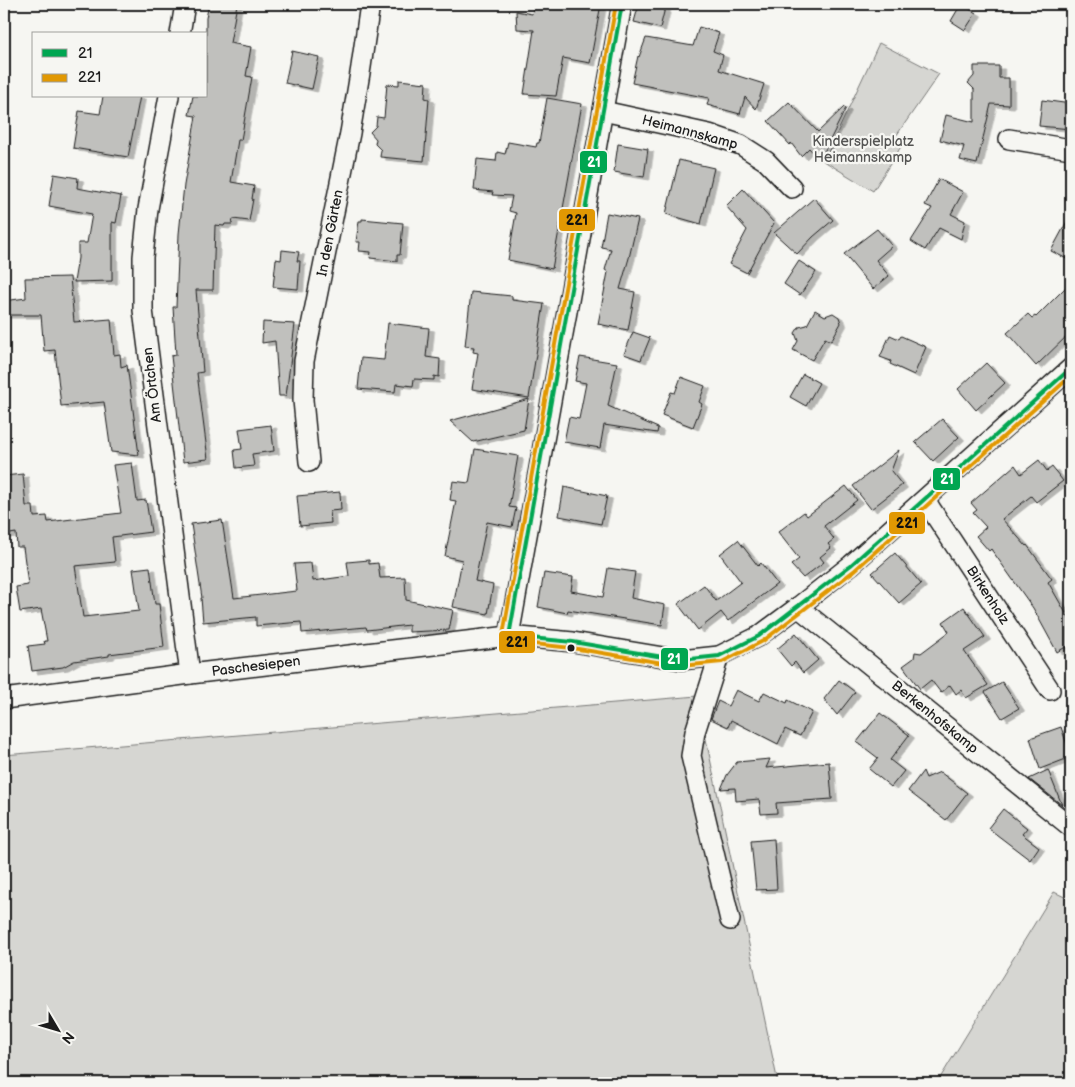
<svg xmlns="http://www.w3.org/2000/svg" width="1075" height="1087" viewBox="0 0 1075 1087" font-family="'Balsamiq Sans',sans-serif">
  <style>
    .green { fill: #d6d6d2; stroke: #797977 }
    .building { fill: #c0c0bd; stroke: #1c1c1c; filter: url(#shadow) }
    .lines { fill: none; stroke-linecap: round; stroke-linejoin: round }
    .minor-casing { stroke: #1c1c1c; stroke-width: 22 }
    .minor { stroke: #f6f6f2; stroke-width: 19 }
    .bus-1-casing { stroke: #f6f6f2; stroke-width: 8 }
    .bus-2-casing { stroke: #f6f6f2; stroke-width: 8 }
    .bus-1 { stroke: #00a651; stroke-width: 4 }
    .bus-2 { stroke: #e19803; stroke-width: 4 }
    .bus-dot { fill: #1c1c1c; stroke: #f6f6f2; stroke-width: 2 }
    .labels { text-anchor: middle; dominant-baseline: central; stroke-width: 4.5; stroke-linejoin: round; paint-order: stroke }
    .street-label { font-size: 14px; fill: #1c1c1c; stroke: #f6f6f2 }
    .park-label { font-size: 14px; fill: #545453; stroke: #f6f6f2 }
    .line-badge { stroke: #f6f6f2; stroke-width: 2 }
    .badge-label { font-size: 14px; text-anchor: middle; font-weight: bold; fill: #fff }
    .pale-badge-label { font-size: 14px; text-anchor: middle; font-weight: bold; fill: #111 }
  </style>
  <defs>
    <filter id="shadow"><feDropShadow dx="5.5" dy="3" stdDeviation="0" flood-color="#0004"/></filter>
  </defs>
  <rect width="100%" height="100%" fill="#f6f6f2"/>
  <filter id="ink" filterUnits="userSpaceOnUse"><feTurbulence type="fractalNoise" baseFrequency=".02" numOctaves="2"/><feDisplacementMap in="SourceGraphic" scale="10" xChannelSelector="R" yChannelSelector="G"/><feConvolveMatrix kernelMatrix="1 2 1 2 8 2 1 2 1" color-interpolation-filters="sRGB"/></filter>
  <g filter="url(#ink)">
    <g class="green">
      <path d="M 879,43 L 939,74 L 894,139 L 902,145 L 873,191 L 824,161 Z"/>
      <path d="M 697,696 L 778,1083 L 4,1083 L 4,755 Z"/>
      <path d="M 1054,892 L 1071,900 L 1071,1083 L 937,1083 Z"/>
    </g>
    <g class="building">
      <path d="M 209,4 L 237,4 L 230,43 L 251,47 L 246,76 L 252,77 L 241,140 L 238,140 L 231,182 L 254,186 L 252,199 L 253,199 L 249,221 L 233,219 L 232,224 L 225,224 L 224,226 L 215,225 L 213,290 L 196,290 L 203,372 L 197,373 L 208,459 L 183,462 L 171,356 L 176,355 L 173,307 L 176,307 L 179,234 L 184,185 L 196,116 L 189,115 L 193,96 L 206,96 L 206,18 Z"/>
      <path d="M 534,4 L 601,4 L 590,63 L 563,58 L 556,96 L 524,94 L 534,30 L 517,29 L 516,11 L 532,14 Z"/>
      <path d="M 639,4 L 666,4 L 660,28 L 634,22 Z"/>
      <path d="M 961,4 L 976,13 L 965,30 L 951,21 Z"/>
      <path d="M 699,27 L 719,33 L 713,51 L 723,55 L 719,70 L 764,84 L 756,109 L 745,97 L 740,114 L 707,105 L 709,98 L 632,83 L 638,56 L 639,57 L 646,38 L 693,46 Z"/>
      <path d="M 292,51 L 319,57 L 312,89 L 285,83 Z"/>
      <path d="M 974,66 L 999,66 L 999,78 L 1009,78 L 1009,105 L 991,104 L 977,164 L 960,160 L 964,146 L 940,140 L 946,115 L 974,122 L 974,89 L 968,83 L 974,76 Z"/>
      <path d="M 399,80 L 426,83 L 425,98 L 429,99 L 424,161 L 380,157 L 381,150 L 375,144 L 376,139 L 370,132 L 376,126 L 377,117 L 384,118 L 387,84 L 399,85 Z"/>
      <path d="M 103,96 L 140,96 L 128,157 L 73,148 L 79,111 L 100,114 Z"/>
      <path d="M 547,98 L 582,104 L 552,269 L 508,260 L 516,213 L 509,211 L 512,196 L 492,195 L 493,192 L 474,190 L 477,159 L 496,161 L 497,152 L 505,154 L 508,142 L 536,147 L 537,143 L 539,143 Z"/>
      <path d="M 1042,100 L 1071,104 L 1071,129 L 1039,126 Z"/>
      <path d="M 789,102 L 818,132 L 844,107 L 846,108 L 820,160 L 809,148 L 801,156 L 791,143 L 790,145 L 768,121 Z"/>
      <path d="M 618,144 L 648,149 L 644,177 L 614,172 Z"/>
      <path d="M 679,160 L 714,168 L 701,224 L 666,214 Z"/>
      <path d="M 54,174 L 78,178 L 77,188 L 121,196 L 116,223 L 112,222 L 112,281 L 74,282 L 78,258 L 78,243 L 87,243 L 92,214 L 49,206 Z"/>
      <path d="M 939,179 L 963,192 L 951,214 L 965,221 L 961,239 L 939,228 L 925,250 L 911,241 L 932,208 L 925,205 Z"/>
      <path d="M 743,189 L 774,223 L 747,273 L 729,264 L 747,230 L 726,206 Z"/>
      <path d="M 814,198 L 833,220 L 813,237 L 797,254 L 774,233 Z"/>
      <path d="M 607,213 L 638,219 L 629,258 L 620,289 L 635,292 L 628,330 L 598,324 L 608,272 L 605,270 L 611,249 L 601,247 Z"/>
      <path d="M 1071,214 L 1071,261 L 1051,251 Z"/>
      <path d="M 362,219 L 403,223 L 400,255 L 397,255 L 397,261 L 370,258 L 371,252 L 359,251 L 360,242 L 356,242 L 359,221 L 362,221 Z"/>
      <path d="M 877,229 L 892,246 L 876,260 L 889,276 L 873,289 L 844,254 Z"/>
      <path d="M 282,250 L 299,252 L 297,261 L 300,261 L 298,289 L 273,287 L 276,259 L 281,260 Z"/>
      <path d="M 799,261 L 816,272 L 800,295 L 784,284 Z"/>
      <path d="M 70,277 L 74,322 L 111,319 L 114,355 L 120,354 L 121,367 L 127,365 L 139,455 L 111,452 L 104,402 L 61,406 L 55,350 L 44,351 L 41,315 L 4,315 L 4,301 L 26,298 L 25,278 Z"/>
      <path d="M 1071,282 L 1071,332 L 1036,366 L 1007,333 L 1028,314 L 1032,318 L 1035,316 L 1036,317 Z"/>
      <path d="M 471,292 L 512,296 L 512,300 L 544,304 L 529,398 L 472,389 L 478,353 L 473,352 L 474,347 L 465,346 Z"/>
      <path d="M 815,310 L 825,316 L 833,313 L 839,317 L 841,323 L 831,341 L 825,338 L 812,360 L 793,350 L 798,341 L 795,333 L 799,327 L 807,325 Z"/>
      <path d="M 263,322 L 295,324 L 286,396 L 279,396 L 275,341 L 262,343 Z"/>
      <path d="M 388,323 L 429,328 L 426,357 L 440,359 L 439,377 L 434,376 L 434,380 L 414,379 L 413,386 L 396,384 L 395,392 L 358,389 L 361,358 L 384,360 Z"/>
      <path d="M 633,332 L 650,338 L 641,360 L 624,354 Z"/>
      <path d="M 890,335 L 899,339 L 901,336 L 926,347 L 914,375 L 890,364 L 891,361 L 880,357 Z"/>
      <path d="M 580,357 L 617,363 L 608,406 L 658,428 L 657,433 L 604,425 L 600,448 L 564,442 L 569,417 L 579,419 L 586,383 L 575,381 Z"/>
      <path d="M 986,363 L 1005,383 L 976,410 L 958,389 Z"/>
      <path d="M 803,374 L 819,383 L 806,406 L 790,397 Z"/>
      <path d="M 681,377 L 705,386 L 699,402 L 702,404 L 693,427 L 662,415 L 671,392 L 675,393 Z"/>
      <path d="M 529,399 L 524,430 L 473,442 L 450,421 Z"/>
      <path d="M 942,419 L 959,437 L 933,461 L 915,442 Z"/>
      <path d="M 271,425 L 274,451 L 252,454 L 254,466 L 236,468 L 234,450 L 242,449 L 239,429 Z"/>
      <path d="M 475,449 L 518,456 L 509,507 L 516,508 L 512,527 L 487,522 L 475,581 L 493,585 L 488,614 L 453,607 L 462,560 L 445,556 L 456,501 L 450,500 L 453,481 L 469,483 Z"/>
      <path d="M 899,450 L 891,471 L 902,485 L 871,509 L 853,486 Z"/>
      <path d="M 1039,460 L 1047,471 L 1052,467 L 1063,481 L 1036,502 L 1031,496 L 1002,519 L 1026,546 L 1027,545 L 1052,579 L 1048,582 L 1071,622 L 1071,644 L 1057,652 L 1033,608 L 991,549 L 989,551 L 976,536 L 986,527 L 973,513 L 977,510 L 971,503 L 1015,465 L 1021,474 Z"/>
      <path d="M 132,463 L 137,501 L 146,500 L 151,532 L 112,537 L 115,562 L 75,566 L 83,617 L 139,611 L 133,569 L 150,567 L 155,604 L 159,604 L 164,647 L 109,654 L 109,656 L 74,661 L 63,667 L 32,671 L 28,646 L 45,644 L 44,641 L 47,641 L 41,609 L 20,612 L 16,587 L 28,585 L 23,547 L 17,547 L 16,533 L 4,535 L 4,476 L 23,474 L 26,506 L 33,506 L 34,517 L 47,516 L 48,522 L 121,513 L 113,465 Z"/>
      <path d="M 846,486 L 857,500 L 824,526 L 834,539 L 828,544 L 831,548 L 820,557 L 824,562 L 803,578 L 791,565 L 799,559 L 778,532 L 804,512 L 807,516 Z"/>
      <path d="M 564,487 L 607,496 L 601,524 L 559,516 Z"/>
      <path d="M 340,492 L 341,510 L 330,511 L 331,523 L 300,526 L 297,496 Z"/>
      <path d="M 222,520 L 234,598 L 297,591 L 294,564 L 311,563 L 313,581 L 349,576 L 347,562 L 369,560 L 369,564 L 378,563 L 380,578 L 405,577 L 406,600 L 453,610 L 449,630 L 409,632 L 409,625 L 367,630 L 366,627 L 302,633 L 301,622 L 256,626 L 256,617 L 203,622 L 201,598 L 202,598 L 191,524 Z"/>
      <path d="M 738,540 L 758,566 L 761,563 L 777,584 L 728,621 L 721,612 L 698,630 L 678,604 L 704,585 L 716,601 L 741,582 L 720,554 Z"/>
      <path d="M 895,553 L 921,584 L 899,603 L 872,573 Z"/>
      <path d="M 608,568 L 635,572 L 631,598 L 665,605 L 662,625 L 568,610 L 567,613 L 538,607 L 544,573 L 573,577 L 571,591 L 603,597 Z"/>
      <path d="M 964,607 L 985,637 L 964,651 L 988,685 L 966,698 L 961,690 L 956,694 L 950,685 L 941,693 L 931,680 L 920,689 L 903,666 L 914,658 L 915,652 L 921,653 L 949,632 L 943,622 Z"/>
      <path d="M 796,633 L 818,660 L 803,673 L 795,662 L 791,666 L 777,649 Z"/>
      <path d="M 839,680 L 855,692 L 837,715 L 824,699 Z"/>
      <path d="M 1002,682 L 1019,708 L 1002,718 L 985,692 Z"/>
      <path d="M 736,690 L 759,701 L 764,692 L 787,703 L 788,700 L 812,712 L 800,736 L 785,729 L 778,744 L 731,720 L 728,727 L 711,719 L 718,701 L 728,706 Z"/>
      <path d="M 880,713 L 909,735 L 890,760 L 904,771 L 891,787 L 869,769 L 878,758 L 857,742 Z"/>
      <path d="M 1061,727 L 1071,757 L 1040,769 L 1030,738 Z"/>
      <path d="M 770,759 L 766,768 L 829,762 L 832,799 L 776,803 L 777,813 L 761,814 L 759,799 L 736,801 L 735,788 L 721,789 L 727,775 L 737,762 Z"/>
      <path d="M 1048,770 L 1062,805 L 1029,779 Z"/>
      <path d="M 923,771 L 926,778 L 940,772 L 967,793 L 946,820 L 908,791 Z"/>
      <path d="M 1003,809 L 1027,828 L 1022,834 L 1039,847 L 1030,860 L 988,828 Z"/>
      <path d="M 774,839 L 777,889 L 756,890 L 751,841 Z"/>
    </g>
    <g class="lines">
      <defs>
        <g id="minor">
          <path d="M 180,34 L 185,4"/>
          <path d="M 169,96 L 148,209 L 143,257 L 143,310 L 190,674"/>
          <path d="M 603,111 L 709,134 L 741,145 L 766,161 L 792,188"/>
          <path d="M 1009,139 L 1071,149"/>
          <path d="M 309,462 L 303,400 L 304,361 L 350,133 L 361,67 L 370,4"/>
          <path d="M 925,500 L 1050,690"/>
          <path d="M 798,607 L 1071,827"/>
          <path d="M 509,636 L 622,4"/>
          <path d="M 719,656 L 695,732 L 691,756 L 730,920"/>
          <path d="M 4,699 L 190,674 L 509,636 L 573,642 L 681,660 L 719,656 L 759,636 L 798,607 L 851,565 L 1071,368"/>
        </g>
      </defs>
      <use href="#minor" class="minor-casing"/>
      <use href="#minor" class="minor"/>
      <defs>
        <g id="bus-1">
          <path d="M 509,636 L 573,642 L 681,660 L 719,656 L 759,636 L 851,565 L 1071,368"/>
          <path d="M 509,636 L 622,4"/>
        </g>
        <path id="bus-2" d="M 616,4 L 503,635 L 505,641 L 572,648 L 681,666 L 722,662 L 763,641 L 855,570 L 1071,376"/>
      </defs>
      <use href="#bus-1" class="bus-1-casing"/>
      <use href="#bus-2" class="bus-2-casing"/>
      <use href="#bus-1" class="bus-1"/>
      <use href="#bus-2" class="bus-2"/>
    </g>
  </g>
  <circle class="bus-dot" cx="571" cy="648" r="4.5"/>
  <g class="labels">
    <g class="street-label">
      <text transform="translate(690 132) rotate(15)">Heimannskamp</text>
      <text transform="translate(330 233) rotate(-79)">In den Gärten</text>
      <text transform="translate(152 385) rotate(-97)">Am Örtchen</text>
      <text transform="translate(988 595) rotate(57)">Birkenholz</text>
      <text transform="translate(256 666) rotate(-7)">Paschesiepen</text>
      <text transform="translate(935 717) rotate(39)">Berkenhofskamp</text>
    </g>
    <g class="park-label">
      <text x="863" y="141">Kinderspielplatz<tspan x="863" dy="16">Heimannskamp</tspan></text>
    </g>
  </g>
  <g class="line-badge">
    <rect x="579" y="150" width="29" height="24" rx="5" fill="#00a651"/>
    <rect x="558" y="208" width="38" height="24" rx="5" fill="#e19803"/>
    <rect x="932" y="467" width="29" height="24" rx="5" fill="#00a651"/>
    <rect x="888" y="511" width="38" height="24" rx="5" fill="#e19803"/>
    <rect x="498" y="630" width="38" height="24" rx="5" fill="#e19803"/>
    <rect x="660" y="647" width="29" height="24" rx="5" fill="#00a651"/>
  </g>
  <g class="badge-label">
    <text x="594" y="167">21</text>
    <text x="947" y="484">21</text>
    <text x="674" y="664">21</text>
  </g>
  <g class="pale-badge-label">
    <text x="577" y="225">221</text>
    <text x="907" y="528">221</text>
    <text x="517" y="647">221</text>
  </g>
  <rect width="1075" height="1087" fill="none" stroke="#f6f6f2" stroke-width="20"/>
  <rect x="10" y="10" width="1055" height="1067" fill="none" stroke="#1c1c1c" stroke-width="2" filter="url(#ink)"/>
  <rect x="32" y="32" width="175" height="65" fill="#f6f6f2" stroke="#9f9f9c"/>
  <rect x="42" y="49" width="25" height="8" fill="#00a651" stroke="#9f9f9c"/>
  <text x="78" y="58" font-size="15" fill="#1c1c1c">21</text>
  <rect x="42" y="74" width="25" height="8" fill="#e19803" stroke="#9f9f9c"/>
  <text x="78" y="82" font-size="15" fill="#1c1c1c">221</text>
  <g transform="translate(58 1030) rotate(128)" stroke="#f6f6f2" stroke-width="4" paint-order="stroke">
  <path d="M0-4L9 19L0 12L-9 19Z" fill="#1c1c1c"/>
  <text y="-8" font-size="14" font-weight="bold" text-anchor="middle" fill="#1c1c1c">N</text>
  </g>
</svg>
